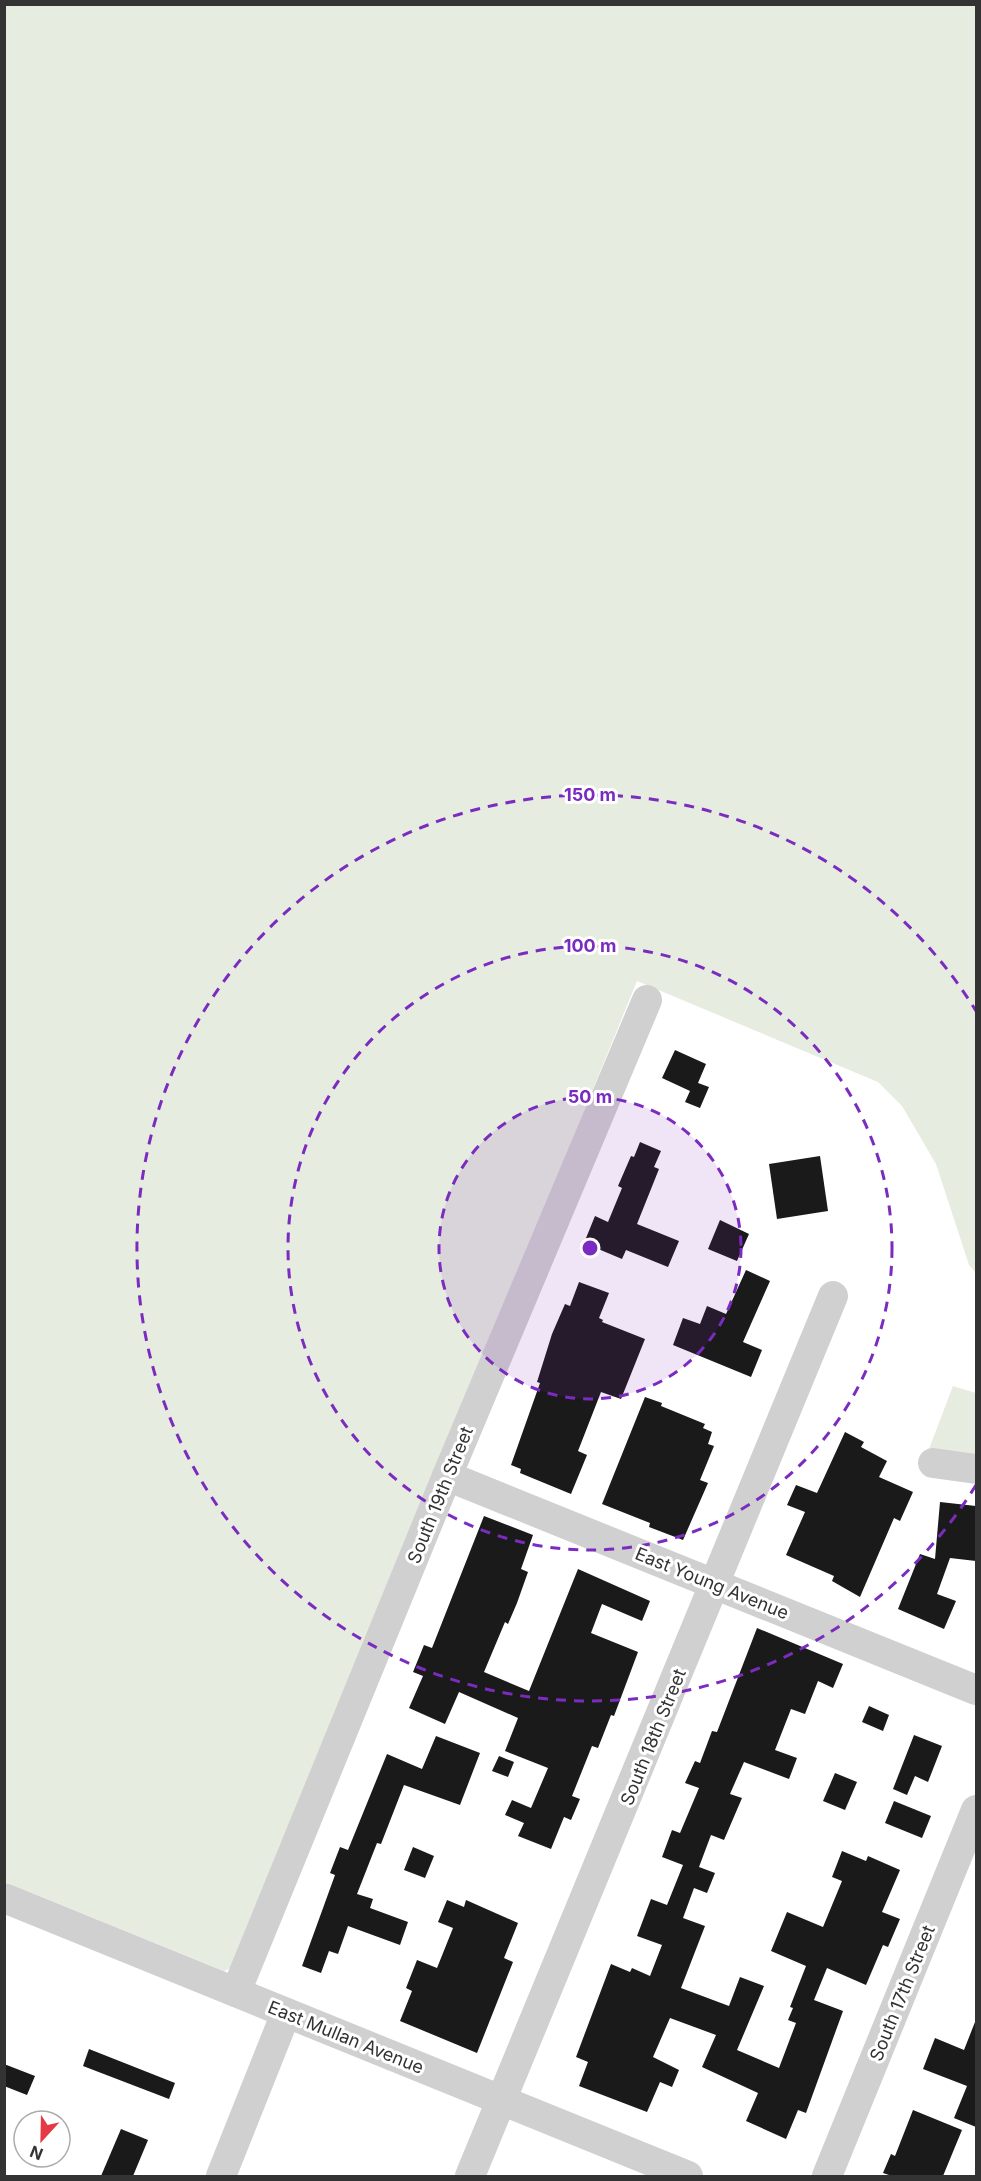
<svg xmlns="http://www.w3.org/2000/svg" width="981" height="2181" viewBox="0 0 981 2181" font-family="Inter,sans-serif">
  <style>
    .green { fill: #e6ecdf }
    .building { fill: #1a1a1a }
    .lines { fill: none; stroke-linecap: round; stroke-linejoin: round }
    .minor { stroke: #d0d0d0; stroke-width: 30 }
    .ring { fill: none; stroke: #7b2cbf; stroke-width: 3; stroke-dasharray: 10 8 }
    .labels { text-anchor: middle; dominant-baseline: central; stroke-width: 6; stroke-linejoin: round; paint-order: stroke }
    .street-label { font-size: 18px; fill: #333; stroke: #fff }
    .centre { fill: #7b2cbf; stroke: #fff; stroke-width: 3 }
    .ring-label { font-size: 18px; text-anchor: middle; font-weight: bold; fill: #7b2cbf; stroke: #fff; stroke-width: 6; stroke-linejoin: round; paint-order: stroke }
  </style>
  <rect width="100%" height="100%" fill="#fff"/>
  <g class="green">
    <path d="M 4,5 L 976,5 L 976,1273 L 969,1265 L 936,1164 L 902,1106 L 878,1082 L 637,981 L 236,1966 L 224,1971 L 5,1882 Z"/>
    <path d="M 953,1386 L 976,1393 L 976,1456 L 929,1449 Z"/>
  </g>
  <g class="building">
    <path d="M 675,1050 L 706,1064 L 698,1083 L 709,1087 L 700,1108 L 685,1102 L 690,1091 L 662,1078 Z"/>
    <path d="M 640,1142 L 661,1151 L 654,1167 L 659,1169 L 637,1224 L 679,1241 L 668,1267 L 626,1250 L 622,1259 L 584,1243 L 595,1216 L 608,1222 L 622,1188 L 618,1186 L 631,1156 L 634,1157 Z"/>
    <path d="M 820,1156 L 828,1211 L 777,1219 L 769,1164 Z"/>
    <path d="M 720,1220 L 749,1234 L 737,1261 L 708,1249 Z"/>
    <path d="M 746,1270 L 770,1281 L 743,1342 L 762,1350 L 751,1377 L 673,1345 L 683,1318 L 700,1324 L 707,1306 L 726,1314 Z"/>
    <path d="M 579,1282 L 609,1293 L 599,1318 L 603,1320 L 602,1322 L 645,1339 L 621,1399 L 601,1392 L 578,1451 L 587,1455 L 571,1494 L 520,1473 L 521,1469 L 511,1465 L 540,1383 L 537,1382 L 552,1334 L 565,1304 L 570,1306 Z"/>
    <path d="M 645,1397 L 662,1403 L 661,1406 L 705,1424 L 703,1428 L 712,1432 L 708,1444 L 714,1446 L 700,1480 L 708,1483 L 683,1540 L 649,1527 L 650,1523 L 602,1504 Z"/>
    <path d="M 845,1432 L 864,1442 L 861,1447 L 887,1461 L 879,1477 L 913,1492 L 900,1521 L 894,1518 L 860,1597 L 832,1581 L 834,1576 L 786,1555 L 805,1512 L 787,1505 L 796,1485 L 817,1493 Z"/>
    <path d="M 940,1502 L 976,1506 L 976,1561 L 950,1558 L 937,1594 L 956,1601 L 944,1629 L 898,1609 L 920,1554 L 935,1559 Z"/>
    <path d="M 484,1516 L 533,1535 L 521,1569 L 528,1572 L 517,1603 L 508,1624 L 505,1622 L 484,1672 L 529,1691 L 578,1569 L 650,1601 L 642,1621 L 602,1604 L 591,1633 L 638,1652 L 614,1716 L 611,1715 L 598,1748 L 592,1746 L 572,1796 L 580,1799 L 571,1820 L 564,1817 L 551,1849 L 518,1836 L 524,1823 L 505,1815 L 512,1800 L 531,1808 L 548,1768 L 505,1751 L 518,1718 L 459,1692 L 445,1724 L 409,1708 L 423,1676 L 413,1672 L 424,1645 L 432,1648 Z"/>
    <path d="M 757,1628 L 843,1664 L 833,1688 L 818,1681 L 805,1714 L 791,1709 L 775,1750 L 797,1758 L 789,1779 L 744,1762 L 730,1794 L 742,1798 L 724,1840 L 711,1835 L 699,1867 L 715,1873 L 707,1893 L 694,1888 L 683,1918 L 705,1926 L 681,1988 L 729,2006 L 740,1977 L 764,1986 L 737,2050 L 779,2068 L 796,2023 L 788,2020 L 793,2008 L 790,2007 L 806,1966 L 771,1951 L 787,1912 L 823,1927 L 842,1881 L 832,1877 L 842,1851 L 866,1861 L 868,1856 L 900,1870 L 882,1912 L 900,1919 L 888,1947 L 883,1945 L 866,1985 L 827,1968 L 814,2000 L 843,2011 L 806,2113 L 798,2110 L 786,2139 L 746,2121 L 758,2093 L 702,2067 L 716,2035 L 670,2018 L 653,2057 L 679,2070 L 672,2087 L 660,2082 L 647,2112 L 579,2086 L 588,2062 L 576,2057 L 611,1964 L 630,1972 L 632,1968 L 650,1976 L 662,1945 L 637,1936 L 651,1899 L 667,1905 L 683,1865 L 662,1857 L 672,1830 L 680,1833 L 699,1788 L 685,1783 L 695,1761 L 700,1763 L 712,1731 L 717,1732 Z"/>
    <path d="M 869,1706 L 889,1715 L 883,1731 L 862,1722 Z"/>
    <path d="M 914,1735 L 942,1746 L 928,1782 L 915,1776 L 907,1795 L 893,1789 Z"/>
    <path d="M 436,1736 L 480,1753 L 460,1805 L 404,1785 L 381,1844 L 377,1843 L 357,1894 L 373,1899 L 370,1908 L 408,1922 L 400,1945 L 348,1926 L 338,1954 L 329,1951 L 321,1973 L 302,1966 L 335,1875 L 330,1873 L 340,1847 L 348,1850 L 387,1754 L 422,1769 Z"/>
    <path d="M 499,1756 L 514,1762 L 508,1777 L 492,1771 Z"/>
    <path d="M 835,1773 L 857,1782 L 845,1810 L 823,1801 Z"/>
    <path d="M 894,1801 L 931,1816 L 922,1838 L 885,1823 Z"/>
    <path d="M 413,1847 L 434,1856 L 425,1878 L 404,1870 Z"/>
    <path d="M 447,1900 L 464,1907 L 466,1900 L 518,1923 L 504,1958 L 513,1962 L 477,2053 L 400,2021 L 412,1991 L 406,1988 L 417,1960 L 437,1968 L 453,1928 L 438,1922 Z"/>
    <path d="M 975,2022 L 976,2022 L 976,2127 L 954,2118 L 967,2086 L 923,2069 L 935,2038 L 964,2050 Z"/>
    <path d="M 89,2049 L 175,2083 L 169,2099 L 83,2066 Z"/>
    <path d="M 4,2064 L 35,2076 L 27,2095 L 4,2086 Z"/>
    <path d="M 913,2110 L 962,2130 L 943,2176 L 892,2176 L 883,2173 L 891,2154 L 895,2156 Z"/>
    <path d="M 121,2129 L 148,2140 L 133,2176 L 101,2176 Z"/>
  </g>
  <g class="lines">
    <g class="minor">
      <path d="M 933,1463 L 976,1469"/>
      <path d="M 447,1476 L 976,1690"/>
      <path d="M 4,1898 L 688,2176"/>
      <path d="M 236,1992 L 447,1476 L 647,1000"/>
      <path d="M 221,2176 L 286,2013"/>
      <path d="M 470,2176 L 833,1296"/>
      <path d="M 827,2176 L 976,1810"/>
    </g>
  </g>
  <circle cx="590" cy="1248" r="151" fill="#7b2cbf" fill-opacity=".12"/>
  <g class="ring">
    <circle cx="590" cy="1248" r="151"/>
    <circle cx="590" cy="1248" r="302"/>
    <path d="M976 1485A453 453 0 1 1 976 1011"/>
  </g>
  <g class="labels">
    <g class="street-label">
      <text transform="translate(440 1495) rotate(-68)">South 19th Street</text>
      <text transform="translate(712 1583) rotate(22)">East Young Avenue</text>
      <text transform="translate(653 1737) rotate(-68)">South 18th Street</text>
      <text transform="translate(902 1993) rotate(-68)">South 17th Street</text>
      <text transform="translate(346 2037) rotate(22)">East Mullan Avenue</text>
    </g>
  </g>
  <circle cx="590" cy="1248" r="9" class="centre"/>
  <g class="ring-label">
    <text x="590" y="801">150 m</text>
    <text x="590" y="952">100 m</text>
    <text x="590" y="1103">50 m</text>
  </g>
  <rect width="981" height="2181" fill="none" stroke="#333333" stroke-width="12"/>
  <g transform="translate(42 2139) rotate(202)"><circle r="28" fill="#ffffff" stroke="#adadad" stroke-width="1.5"/>
  <path d="M0-4.5L10 22L0 15L-10 22Z" fill="#e63946"/>
  <text y="-9" font-size="16" font-weight="bold" text-anchor="middle" fill="#333333">N</text>
  </g>
</svg>
